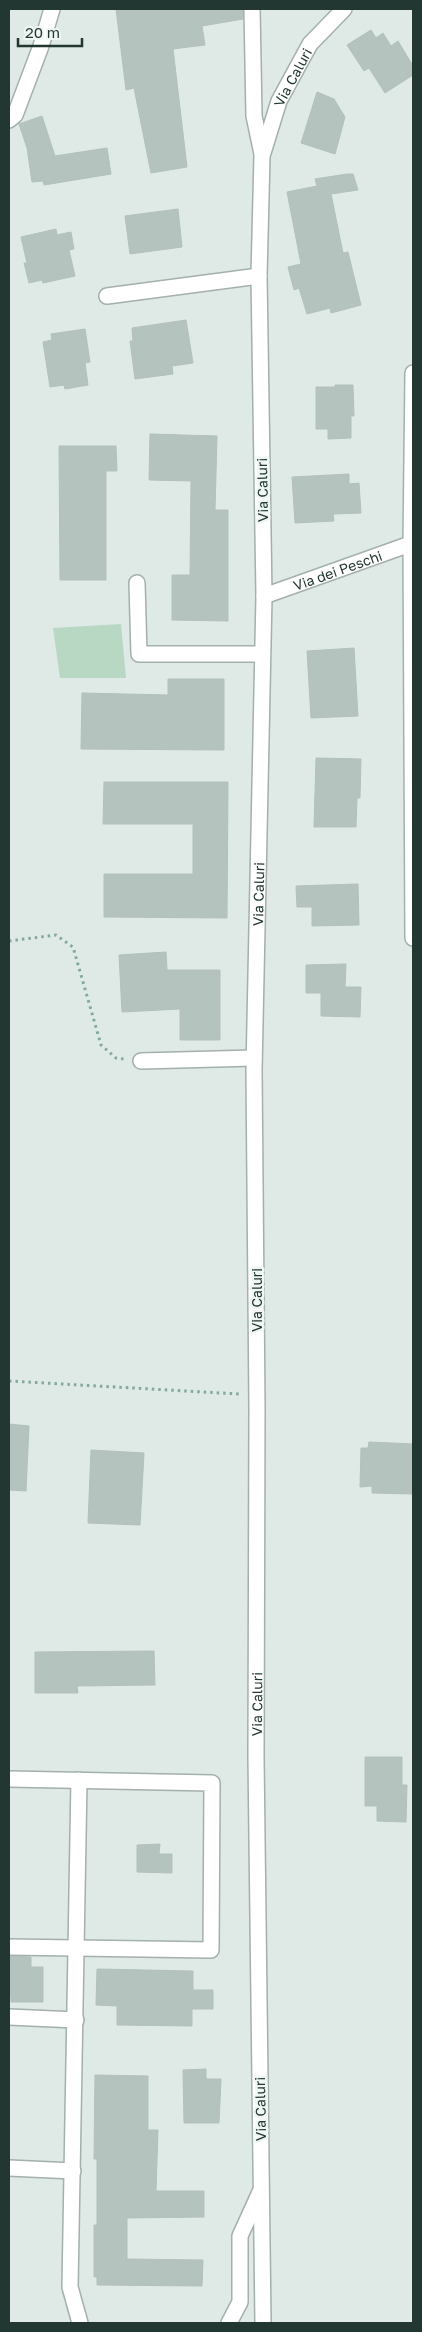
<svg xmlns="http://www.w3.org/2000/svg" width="422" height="2332" viewBox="0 0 422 2332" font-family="'Golos Text',sans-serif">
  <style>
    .green { fill: #b9d8c3 }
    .building { fill: #b5c3be; stroke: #b2c1bc }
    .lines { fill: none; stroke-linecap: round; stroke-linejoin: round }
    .minor-casing { stroke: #a3b0ac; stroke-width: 18 }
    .path { stroke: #82a99f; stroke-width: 3; stroke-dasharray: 2.5 4; stroke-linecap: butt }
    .minor { stroke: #fff; stroke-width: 15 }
    .labels { text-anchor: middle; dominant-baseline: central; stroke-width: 5; stroke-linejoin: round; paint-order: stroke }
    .street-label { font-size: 14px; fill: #223732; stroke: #eff6f3 }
  </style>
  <rect width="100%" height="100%" fill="#dfe9e5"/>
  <path class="green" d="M 121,624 L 126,678 L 60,678 L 53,628 Z"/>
  <g class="building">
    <path d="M 116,9 L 243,9 L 243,19 L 202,26 L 205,45 L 173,49 L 187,167 L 151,173 L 134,88 L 126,90 Z"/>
    <path d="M 371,30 L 376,38 L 383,33 L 391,46 L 398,41 L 413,66 L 413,75 L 385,93 L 369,68 L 364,71 L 347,45 Z"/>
    <path d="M 317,92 L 334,99 L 345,117 L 335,154 L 301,143 Z"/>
    <path d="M 42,116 L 55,156 L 107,148 L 111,174 L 44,185 L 43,181 L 32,182 L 27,148 L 19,124 Z"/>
    <path d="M 347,174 L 353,174 L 358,190 L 331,194 L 343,253 L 348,252 L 361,305 L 331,313 L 330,308 L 307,314 L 299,288 L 294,290 L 288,267 L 301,264 L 287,192 L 317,186 L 315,179 Z"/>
    <path d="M 178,209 L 182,247 L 130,254 L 125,216 Z"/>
    <path d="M 56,229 L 57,235 L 71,232 L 74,249 L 69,250 L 75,276 L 43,283 L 42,280 L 29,283 L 24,263 L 27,263 L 21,237 Z"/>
    <path d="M 186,320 L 193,363 L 172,366 L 173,374 L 135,379 L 130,341 L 133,341 L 132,328 Z"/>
    <path d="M 85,329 L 90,362 L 85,363 L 88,385 L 65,389 L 64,385 L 50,387 L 43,342 L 52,340 L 51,334 Z"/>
    <path d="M 335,385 L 353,385 L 354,416 L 351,416 L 351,438 L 328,439 L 328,429 L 316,429 L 316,387 L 335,387 Z"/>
    <path d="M 150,434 L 217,436 L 215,510 L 228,510 L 228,621 L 172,620 L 172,575 L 190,575 L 191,481 L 149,480 Z"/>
    <path d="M 59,446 L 116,446 L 117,471 L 106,471 L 106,580 L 60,580 Z"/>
    <path d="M 349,474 L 349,484 L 359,483 L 361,513 L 333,514 L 334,521 L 295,523 L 292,477 Z"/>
    <path d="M 354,648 L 358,716 L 311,718 L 307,651 Z"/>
    <path d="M 168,679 L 224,679 L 224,750 L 81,749 L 82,693 L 168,695 Z"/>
    <path d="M 316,758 L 361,759 L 360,798 L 357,798 L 356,827 L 314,827 Z"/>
    <path d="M 104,782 L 228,782 L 227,918 L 104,917 L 104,874 L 193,874 L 193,824 L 103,824 Z"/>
    <path d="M 358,884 L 359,925 L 312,926 L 312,907 L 297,907 L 296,886 Z"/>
    <path d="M 166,952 L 167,970 L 220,970 L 220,1040 L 180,1040 L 180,1009 L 122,1012 L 119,955 Z"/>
    <path d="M 346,964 L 345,987 L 361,987 L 360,1017 L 321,1016 L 321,993 L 306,993 L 306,965 Z"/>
    <path d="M 9,1424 L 29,1426 L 26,1491 L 9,1490 Z"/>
    <path d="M 369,1442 L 413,1444 L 413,1494 L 372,1493 L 372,1486 L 360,1487 L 361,1448 L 368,1448 Z"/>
    <path d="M 91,1450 L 144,1453 L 140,1525 L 88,1523 Z"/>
    <path d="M 154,1651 L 155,1685 L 77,1686 L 78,1693 L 35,1693 L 35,1652 Z"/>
    <path d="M 365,1757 L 402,1757 L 402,1785 L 407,1785 L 406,1822 L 377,1821 L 377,1806 L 365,1806 Z"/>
    <path d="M 160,1844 L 159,1854 L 172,1854 L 172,1873 L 137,1872 L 137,1845 Z"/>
    <path d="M 9,1956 L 31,1957 L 31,1967 L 43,1967 L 43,2002 L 11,2002 Z"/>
    <path d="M 97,1969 L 193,1971 L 193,1990 L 213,1990 L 213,2009 L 192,2009 L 192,2026 L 117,2025 L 117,2006 L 96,2005 Z"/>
    <path d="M 206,2069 L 206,2079 L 221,2079 L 219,2123 L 184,2123 L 183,2070 Z"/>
    <path d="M 95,2075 L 148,2076 L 148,2130 L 158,2130 L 156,2191 L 204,2191 L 204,2217 L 127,2218 L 127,2259 L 203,2260 L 202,2286 L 97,2285 L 97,2277 L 94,2277 L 94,2225 L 97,2225 L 97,2159 L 94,2159 Z"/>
  </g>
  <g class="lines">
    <defs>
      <g id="minor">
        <path d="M 252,9 L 254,116 L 262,154"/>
        <path d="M 9,120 L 15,115 L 41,46 L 52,9"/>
        <path d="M 107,296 L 259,276"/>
        <path d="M 137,583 L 139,654 L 262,654"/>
        <path id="s1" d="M 264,596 L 413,543"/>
        <path d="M 413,938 L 411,544 L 413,373"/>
        <path d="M 141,1061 L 254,1058"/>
        <path d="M 9,1779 L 212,1783 L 211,1950 L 9,1947"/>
        <path d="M 79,1780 L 70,2287 L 80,2323"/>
        <path d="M 9,2017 L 76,2020"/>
        <path d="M 9,2168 L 73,2171"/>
        <path d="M 229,2323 L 240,2302 L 240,2236 L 260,2192"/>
        <path id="s2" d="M 263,2323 L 256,1757 L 257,1408 L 254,1070 L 264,596 L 259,276 L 262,156 L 279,101 L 310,44 L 344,9"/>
      </g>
    </defs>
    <use href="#minor" class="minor-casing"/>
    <g class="path">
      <path d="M 9,941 L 56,935 L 73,947 L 101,1045 L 116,1058 L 124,1059"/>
      <path d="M 9,1381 L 239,1394"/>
    </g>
    <use href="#minor" class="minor"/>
  </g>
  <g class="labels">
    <g class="street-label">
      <text stroke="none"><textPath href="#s2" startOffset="2252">Via Caluri</textPath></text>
      <text transform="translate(262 490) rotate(-91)">Via Caluri</text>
      <text stroke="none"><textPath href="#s1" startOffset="78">Via dei Peschi</textPath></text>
      <text stroke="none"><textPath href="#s2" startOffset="1429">Via Caluri</textPath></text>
      <text transform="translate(256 1300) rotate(-90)">Via Caluri</text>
      <text stroke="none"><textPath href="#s2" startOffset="619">Via Caluri</textPath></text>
      <text transform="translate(260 2109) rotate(-91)">Via Caluri</text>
    </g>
  </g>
  <rect width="422" height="2332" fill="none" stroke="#223732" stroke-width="20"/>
  <path d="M18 38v8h64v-8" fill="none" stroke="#223732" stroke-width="2.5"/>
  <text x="25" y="38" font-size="15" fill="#223732" stroke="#eff6f3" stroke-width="4" paint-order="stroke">20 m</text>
</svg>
